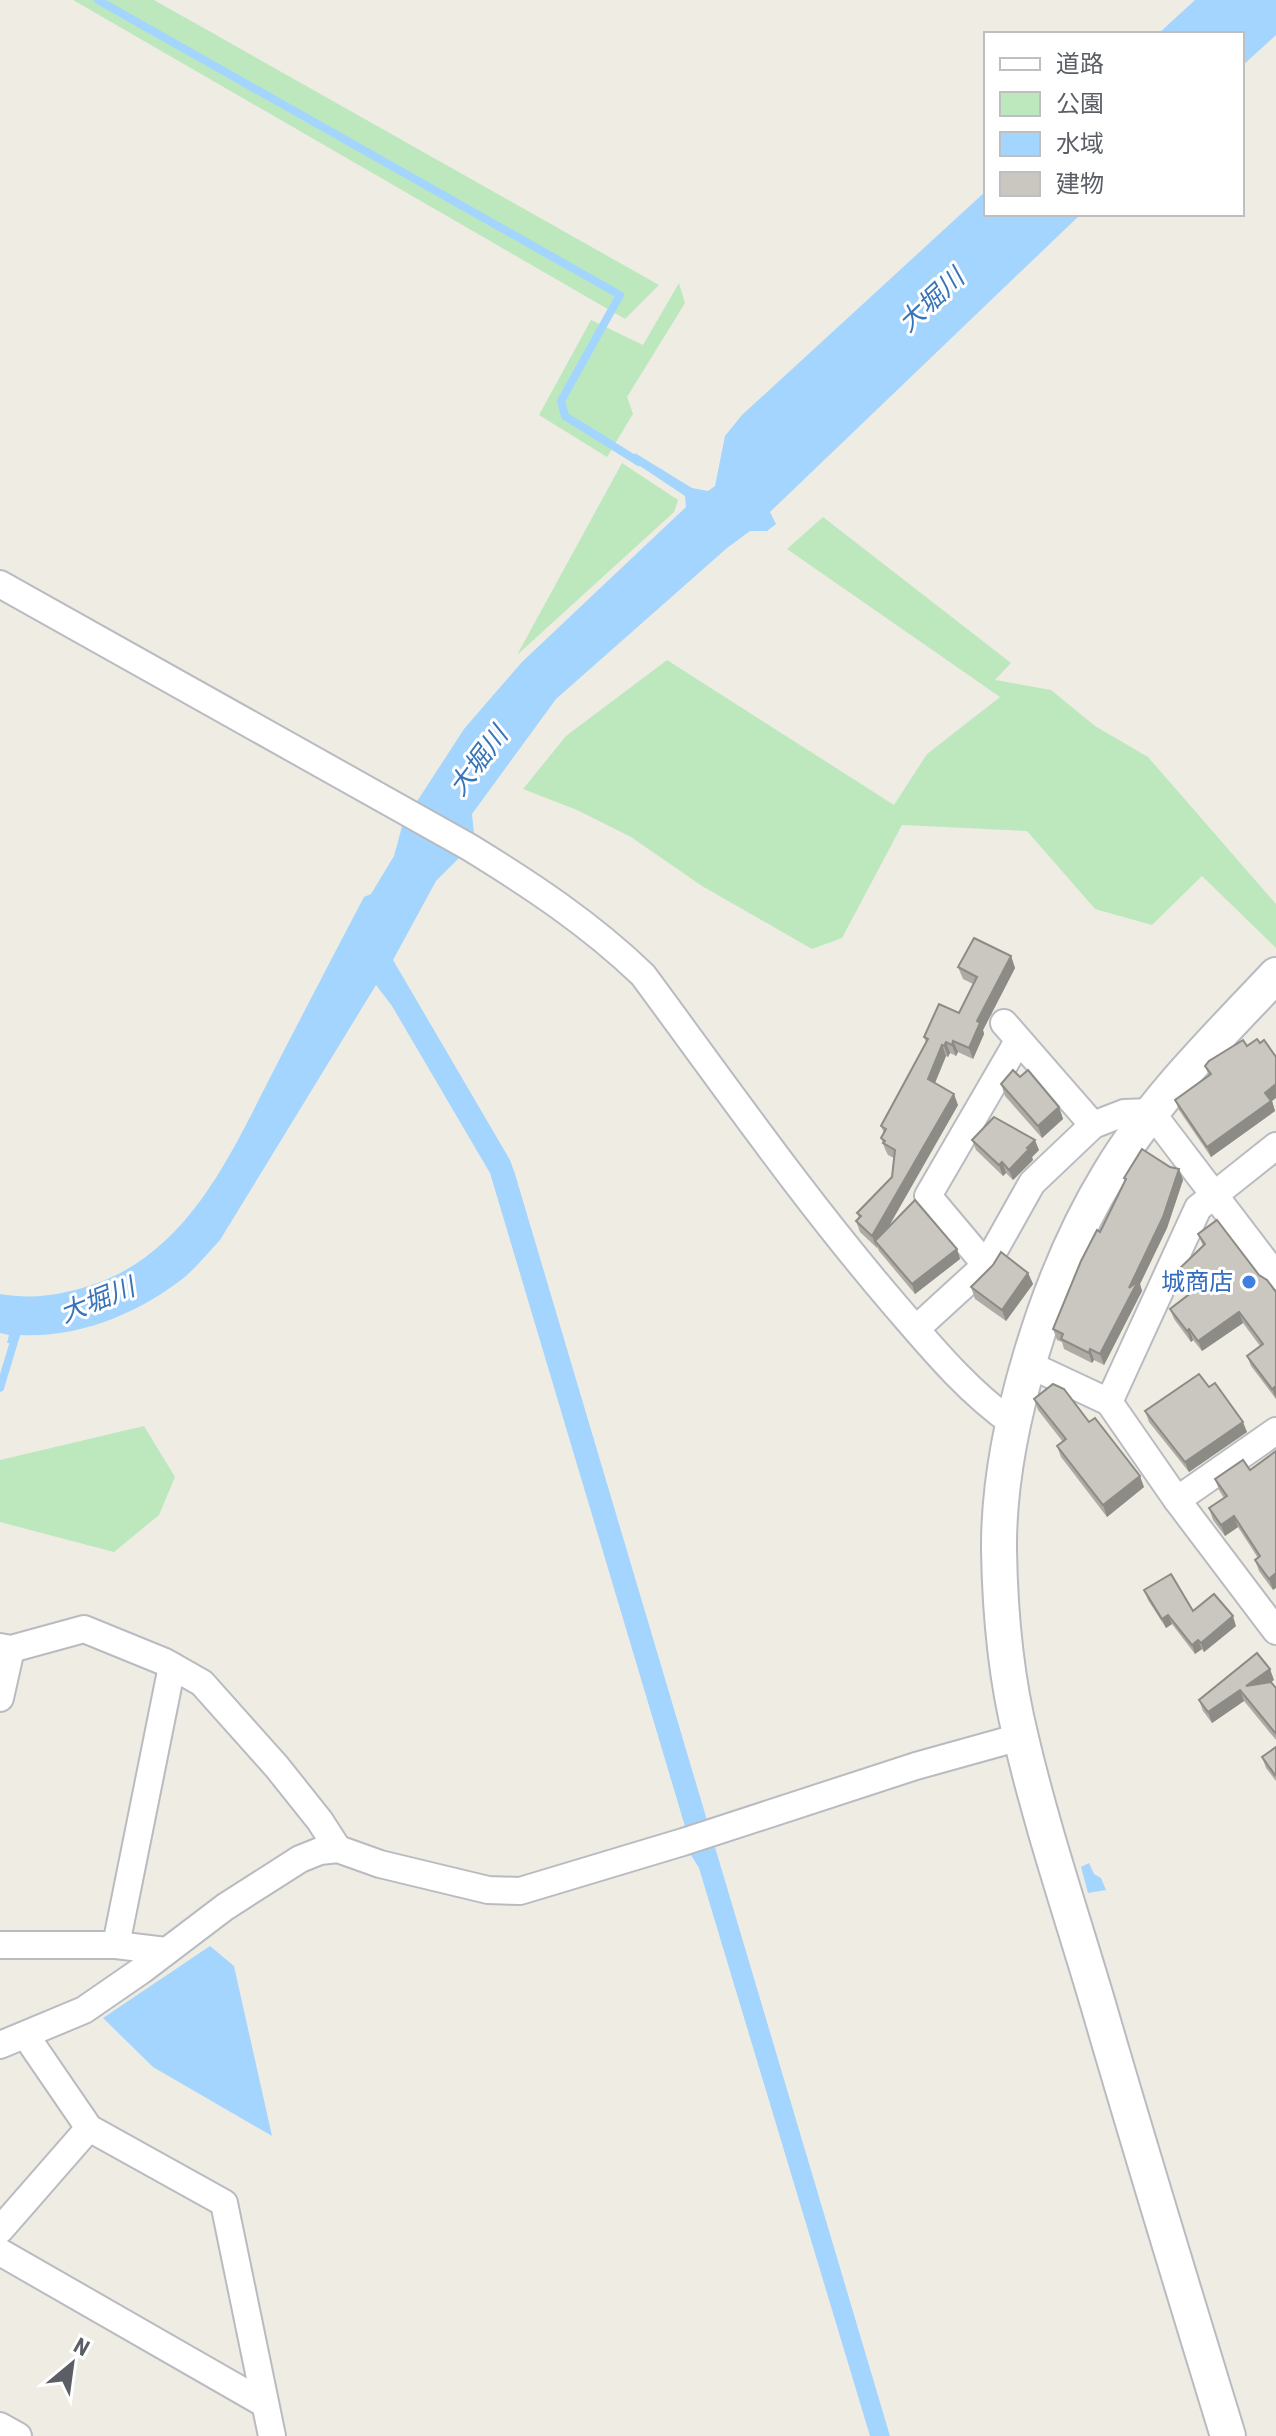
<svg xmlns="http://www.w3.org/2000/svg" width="1276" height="2436" viewBox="0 0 1276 2436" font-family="'Roboto Condensed','Noto Sans JP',sans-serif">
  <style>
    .green { fill: #bde8be }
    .water { fill: #a3d5ff }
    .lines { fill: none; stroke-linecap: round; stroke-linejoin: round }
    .stream { stroke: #a3d5ff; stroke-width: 8 }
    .minor-casing { stroke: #b8bbc0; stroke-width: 30 }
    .tertiary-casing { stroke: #b8bbc0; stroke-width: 38 }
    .minor { stroke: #fff; stroke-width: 26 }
    .tertiary { stroke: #fff; stroke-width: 34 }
    .wall { fill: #aeaaa5 }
    .shaded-wall { fill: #8d8b86 }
    .building { fill: #cac6c0; stroke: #8d8b86; stroke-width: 2 }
    .shop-dot { fill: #3f7fe0; stroke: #fff; stroke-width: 3 }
    .labels { text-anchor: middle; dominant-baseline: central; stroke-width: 6; stroke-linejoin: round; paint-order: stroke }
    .shop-label { font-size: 24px; fill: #366cbe; stroke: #fff; text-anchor: end }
    .water-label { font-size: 26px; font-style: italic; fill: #3874b9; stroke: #fff }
  </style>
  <rect width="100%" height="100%" fill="#efece3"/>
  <g class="green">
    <path d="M 73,0 L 154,0 L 659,285 L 625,319 Z"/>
    <path d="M 679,283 L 685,303 L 627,397 L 633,414 L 607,457 L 539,415 L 591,320 L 643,345 Z"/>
    <path d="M 622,463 L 678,500 L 674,512 L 517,655 Z"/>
    <path d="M 823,517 L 1011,663 L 995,680 L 1051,690 L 1095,726 L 1148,757 L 1276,904 L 1276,948 L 1202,876 L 1152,925 L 1095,909 L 1027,831 L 902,825 L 842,938 L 812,949 L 702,886 L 631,837 L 577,810 L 523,789 L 566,736 L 667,660 L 894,805 L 927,754 L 1000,697 L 787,549 Z"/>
    <path d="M 144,1426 L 175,1477 L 159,1515 L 114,1552 L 0,1522 L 0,1460 Z"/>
  </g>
  <g class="water">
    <path d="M 1195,0 L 1276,0 L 1276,35 L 1242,66 L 1242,34 L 1158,34 Z"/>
    <path d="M 986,191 L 986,214 L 1081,214 L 770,512 L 776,524 L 767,531 L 750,531 L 727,548 L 556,699 L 472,814 L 474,834 L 465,834 L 458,859 L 436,881 L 393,960 L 510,1160 L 515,1174 L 890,2436 L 870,2436 L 699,1868 L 691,1855 L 684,1823 L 490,1173 L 392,1006 L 376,985 L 220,1240 C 209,1252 198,1265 186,1276 C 140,1313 80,1338 20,1335 L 17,1343 L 7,1343 L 9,1335 L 0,1333 L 0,1294 C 22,1298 45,1297 66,1292 C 183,1269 228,1159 277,1064 C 306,1008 335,952 364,897 L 371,894 L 394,856 L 403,823 L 464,729 L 522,662 L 686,507 L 685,496 L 631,460 L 635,453 L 692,488 L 708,491 L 715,486 L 725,436 L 742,415 Z"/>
    <path d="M 1089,1863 L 1094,1874 L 1101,1878 L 1106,1890 L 1088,1893 L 1081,1867 Z"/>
    <path d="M 210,1946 L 234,1966 L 272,2136 L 153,2067 L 103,2018 Z"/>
  </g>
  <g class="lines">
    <g class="stream">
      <path d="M 98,0 L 620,295 L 561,401 L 565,416 L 639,462"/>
      <path d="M 0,1388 L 16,1335"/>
    </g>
    <defs>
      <g id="minor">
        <path d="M 0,584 L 469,847 C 531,885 590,924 643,975 C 725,1086 804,1199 894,1304 C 931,1347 968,1392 1014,1424"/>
        <path d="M 1004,1023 L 1093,1125"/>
        <path d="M 986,1265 L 928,1196 L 1018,1041"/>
        <path d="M 916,1329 L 986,1265 L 1032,1183 L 1093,1125 L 1124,1113 L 1151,1112 L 1276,1276"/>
        <path d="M 1030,1365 L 1109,1402 L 1177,1500 L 1276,1631"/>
        <path d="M 1109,1402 L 1198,1208 L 1276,1146"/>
        <path d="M 1177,1500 L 1276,1431"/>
        <path d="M 0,1647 L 11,1649 L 84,1629 L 165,1662 L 202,1683 L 277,1767 L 320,1821 L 338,1849"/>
        <path d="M 0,1698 L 11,1649"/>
        <path d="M 0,1945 L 116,1945 L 166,1951"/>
        <path d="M 116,1945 L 172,1666"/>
        <path d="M 26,2036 L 89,2128 L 224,2203 L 272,2436"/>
        <path d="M 0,2045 L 84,2010 L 142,1970 L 225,1907 L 300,1859 L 320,1851 L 338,1849 L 380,1864 L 488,1890 L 520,1891 L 683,1842 L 916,1766 L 1020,1737"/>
        <path d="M 0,2230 L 89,2128"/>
        <path d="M 0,2252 L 265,2404"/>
        <path d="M 0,2426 L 18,2436"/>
      </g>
      <path id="tertiary" d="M 1228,2436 C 1184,2292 1140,2149 1098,2004 C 1072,1916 1042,1828 1021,1738 C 1006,1678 1000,1612 999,1550 C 998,1433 1048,1274 1109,1174 C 1154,1099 1217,1038 1276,975"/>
    </defs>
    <use href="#minor" class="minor-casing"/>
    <use href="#tertiary" class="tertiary-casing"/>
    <use href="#minor" class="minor"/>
    <use href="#tertiary" class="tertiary"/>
  </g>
  <g class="wall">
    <path d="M 1011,956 L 1015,968 L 983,1030 L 984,1034 L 973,1059 L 958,1052 L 956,1056 L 950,1053 L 948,1057 L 946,1056 L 935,1083 L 958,1105 L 888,1228 L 957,1249 L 960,1259 L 915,1294 L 879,1251 L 877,1247 L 877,1248 L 860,1232 L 856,1221 L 859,1218 L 857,1213 L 892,1177 L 894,1158 L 888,1155 L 885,1149 L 881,1138 L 884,1133 L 881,1126 L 926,1042 L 924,1037 L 959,1013 L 973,984 L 963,979 L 958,967 Z"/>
    <path d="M 1260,1043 L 1272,1101 L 1275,1111 L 1211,1157 L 1179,1110 L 1175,1100 L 1209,1076 L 1205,1066 L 1247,1046 Z"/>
    <path d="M 1020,1077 L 1059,1107 L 1063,1119 L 1042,1138 L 1005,1096 L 1001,1084 Z"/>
    <path d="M 972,1140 L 1039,1150 L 1032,1157 L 1033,1160 L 1013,1180 L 1006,1173 L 1003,1176 L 976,1150 Z"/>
    <path d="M 1170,1167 L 1179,1169 L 1183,1180 L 1167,1228 L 1140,1284 L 1142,1291 L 1104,1365 L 1094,1360 L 1092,1363 L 1064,1349 L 1062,1342 L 1057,1340 L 1053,1329 L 1125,1181 L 1124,1178 Z"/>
    <path d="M 1198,1234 L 1259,1275 L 1276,1292 L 1276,1399 L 1251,1366 L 1247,1356 L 1260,1346 L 1243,1323 L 1202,1351 L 1193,1340 L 1191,1342 L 1174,1319 L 1170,1309 L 1193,1292 L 1183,1279 L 1179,1269 L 1203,1246 Z"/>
    <path d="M 1028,1273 L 1033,1284 L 1006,1321 L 975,1299 L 971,1287 Z"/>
    <path d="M 1209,1387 L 1247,1432 L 1189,1472 L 1149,1422 L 1145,1411 Z"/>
    <path d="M 1034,1399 L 1089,1422 L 1144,1487 L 1107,1517 L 1061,1457 L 1057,1446 L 1063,1442 L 1038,1410 Z"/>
    <path d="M 1243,1460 L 1273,1590 L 1259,1571 L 1255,1560 L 1258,1558 L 1238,1527 L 1225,1536 L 1213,1520 L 1209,1508 L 1224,1498 L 1219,1490 L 1215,1479 Z"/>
    <path d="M 1144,1590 L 1193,1611 L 1236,1626 L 1204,1652 L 1202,1649 L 1195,1654 L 1172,1624 L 1166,1628 L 1148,1600 Z"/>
    <path d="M 1274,1680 L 1271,1682 L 1276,1688 L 1276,1740 L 1244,1701 L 1212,1723 L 1203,1711 L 1199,1700 Z"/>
    <path d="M 1276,1747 L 1276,1781 L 1266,1768 L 1262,1757 Z"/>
  </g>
  <g class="shaded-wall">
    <path d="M 1011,956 L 1015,968 L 983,1030 L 984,1034 L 973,1059 L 969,1048 L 977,1021 Z"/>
    <path d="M 953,1041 L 958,1052 L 956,1056 L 952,1045 Z"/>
    <path d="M 946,1042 L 950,1053 L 948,1057 L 944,1046 Z"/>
    <path d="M 942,1045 L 946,1056 L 932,1090 L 928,1079 Z"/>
    <path d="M 1276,1084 L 1276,1098 L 1272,1101 L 1275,1111 L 1211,1157 L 1207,1147 L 1265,1093 Z"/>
    <path d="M 954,1094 L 958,1105 L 878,1245 L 875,1241 L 877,1248 L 872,1236 Z"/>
    <path d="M 1059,1107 L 1063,1119 L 1042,1138 L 1038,1126 Z"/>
    <path d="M 1035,1140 L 1039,1150 L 1032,1157 L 1033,1160 L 1013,1180 L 1009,1170 Z"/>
    <path d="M 1002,1162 L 1006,1173 L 1003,1176 L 999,1165 Z"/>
    <path d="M 1179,1169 L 1183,1180 L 1167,1228 L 1140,1284 L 1142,1291 L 1104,1365 L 1100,1354 Z"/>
    <path d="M 957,1249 L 960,1259 L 915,1294 L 912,1284 Z"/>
    <path d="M 1028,1273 L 1033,1284 L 1006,1321 L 1002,1310 Z"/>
    <path d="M 1239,1312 L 1243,1323 L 1202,1351 L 1198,1341 Z"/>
    <path d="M 1189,1329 L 1193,1340 L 1191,1342 L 1187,1331 Z"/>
    <path d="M 1090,1349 L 1094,1360 L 1092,1363 L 1089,1353 Z"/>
    <path d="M 1276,1386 L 1276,1399 L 1272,1389 Z"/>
    <path d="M 1243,1422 L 1247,1432 L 1189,1472 L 1185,1462 Z"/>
    <path d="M 1140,1476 L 1144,1487 L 1107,1517 L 1103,1505 Z"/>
    <path d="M 1234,1516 L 1238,1527 L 1225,1536 L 1221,1525 Z"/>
    <path d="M 1276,1573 L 1276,1588 L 1273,1590 L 1269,1579 Z"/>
    <path d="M 1168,1615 L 1172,1624 L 1166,1628 L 1162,1619 Z"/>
    <path d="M 1233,1616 L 1236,1626 L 1204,1652 L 1201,1643 Z"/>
    <path d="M 1198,1640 L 1202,1649 L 1195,1654 L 1192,1645 Z"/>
    <path d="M 1270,1669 L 1274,1680 L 1250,1697 L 1246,1686 Z"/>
    <path d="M 1240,1690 L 1244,1701 L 1212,1723 L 1208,1712 Z"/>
  </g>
  <g class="building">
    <path d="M 974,938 L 1011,956 L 977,1021 L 980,1023 L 969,1048 L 953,1041 L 952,1045 L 946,1042 L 944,1046 L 942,1045 L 928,1079 L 954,1094 L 872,1236 L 856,1221 L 861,1216 L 857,1213 L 892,1177 L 895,1150 L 883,1143 L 885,1141 L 881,1138 L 886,1129 L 881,1126 L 928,1039 L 924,1037 L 939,1004 L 959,1013 L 977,977 L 958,967 Z"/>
    <path d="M 1257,1039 L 1260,1043 L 1264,1040 L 1276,1057 L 1276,1084 L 1265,1093 L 1271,1101 L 1207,1147 L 1175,1100 L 1211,1074 L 1205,1066 L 1209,1061 L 1243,1040 L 1247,1046 Z"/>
    <path d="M 1013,1070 L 1020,1077 L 1028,1070 L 1059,1107 L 1038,1126 L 1001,1084 Z"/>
    <path d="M 994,1117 L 1035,1140 L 1027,1148 L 1029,1149 L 1009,1170 L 1002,1162 L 999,1165 L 972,1140 Z"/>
    <path d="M 1142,1149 L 1170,1167 L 1179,1169 L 1163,1217 L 1129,1288 L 1138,1281 L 1100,1354 L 1090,1349 L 1089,1353 L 1061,1339 L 1063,1334 L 1053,1329 L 1081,1261 L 1097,1230 L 1100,1232 L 1126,1179 L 1124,1178 Z"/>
    <path d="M 915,1200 L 957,1249 L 912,1284 L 875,1241 Z"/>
    <path d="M 1217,1220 L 1259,1275 L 1267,1280 L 1276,1292 L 1276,1386 L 1272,1389 L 1247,1356 L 1263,1344 L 1239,1312 L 1198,1341 L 1189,1329 L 1187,1331 L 1170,1309 L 1196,1289 L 1179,1269 L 1205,1244 L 1198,1234 Z"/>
    <path d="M 1001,1252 L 1028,1273 L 1002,1310 L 971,1287 L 993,1265 Z"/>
    <path d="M 1199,1374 L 1209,1387 L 1215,1383 L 1243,1422 L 1185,1462 L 1145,1411 Z"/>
    <path d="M 1053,1384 L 1064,1389 L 1089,1422 L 1095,1418 L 1140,1476 L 1103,1505 L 1057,1446 L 1066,1439 L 1034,1399 Z"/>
    <path d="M 1276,1451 L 1276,1573 L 1269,1579 L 1255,1560 L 1260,1556 L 1234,1516 L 1221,1525 L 1209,1508 L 1227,1496 L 1215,1479 L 1243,1460 L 1250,1470 Z"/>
    <path d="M 1171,1574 L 1193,1611 L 1214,1594 L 1233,1616 L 1201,1643 L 1198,1640 L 1192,1645 L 1168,1615 L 1162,1619 L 1144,1590 Z"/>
    <path d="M 1257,1653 L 1270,1669 L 1246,1686 L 1271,1682 L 1276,1688 L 1276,1734 L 1240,1690 L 1208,1712 L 1199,1700 Z"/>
    <path d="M 1276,1747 L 1276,1774 L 1275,1775 L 1262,1757 Z"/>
  </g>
  <circle class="shop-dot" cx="1249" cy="1282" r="8"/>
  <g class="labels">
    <g class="shop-label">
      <text x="1233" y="1282">城商店</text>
    </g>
    <g class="water-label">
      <text transform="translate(931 300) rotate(-43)">大堀川</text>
      <text transform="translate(478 761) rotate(-53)">大堀川</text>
      <text transform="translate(97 1300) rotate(-22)">大堀川</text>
    </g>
  </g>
  <rect x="984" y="32" width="260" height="184" fill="#ffffff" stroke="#bdbfc1" stroke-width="2"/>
  <rect x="1000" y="58" width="40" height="12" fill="#ffffff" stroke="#bdbfc1" stroke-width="2"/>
  <text x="1056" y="72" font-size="24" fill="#5b5f65">道路</text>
  <rect x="1000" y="92" width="40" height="24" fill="#bde8be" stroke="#bdbfc1" stroke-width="2"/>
  <text x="1056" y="112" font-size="24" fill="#5b5f65">公園</text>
  <rect x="1000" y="132" width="40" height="24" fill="#a3d5ff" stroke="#bdbfc1" stroke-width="2"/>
  <text x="1056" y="152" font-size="24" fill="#5b5f65">水域</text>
  <rect x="1000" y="172" width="40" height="24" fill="#cac6c0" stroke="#bdbfc1" stroke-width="2"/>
  <text x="1056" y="192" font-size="24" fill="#5b5f65">建物</text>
  <g transform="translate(72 2364) rotate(29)" stroke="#ffffff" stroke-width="6" paint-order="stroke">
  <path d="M0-6L14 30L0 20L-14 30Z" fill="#5b5f65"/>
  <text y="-12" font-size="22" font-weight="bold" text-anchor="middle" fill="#5b5f65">N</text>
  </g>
</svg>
